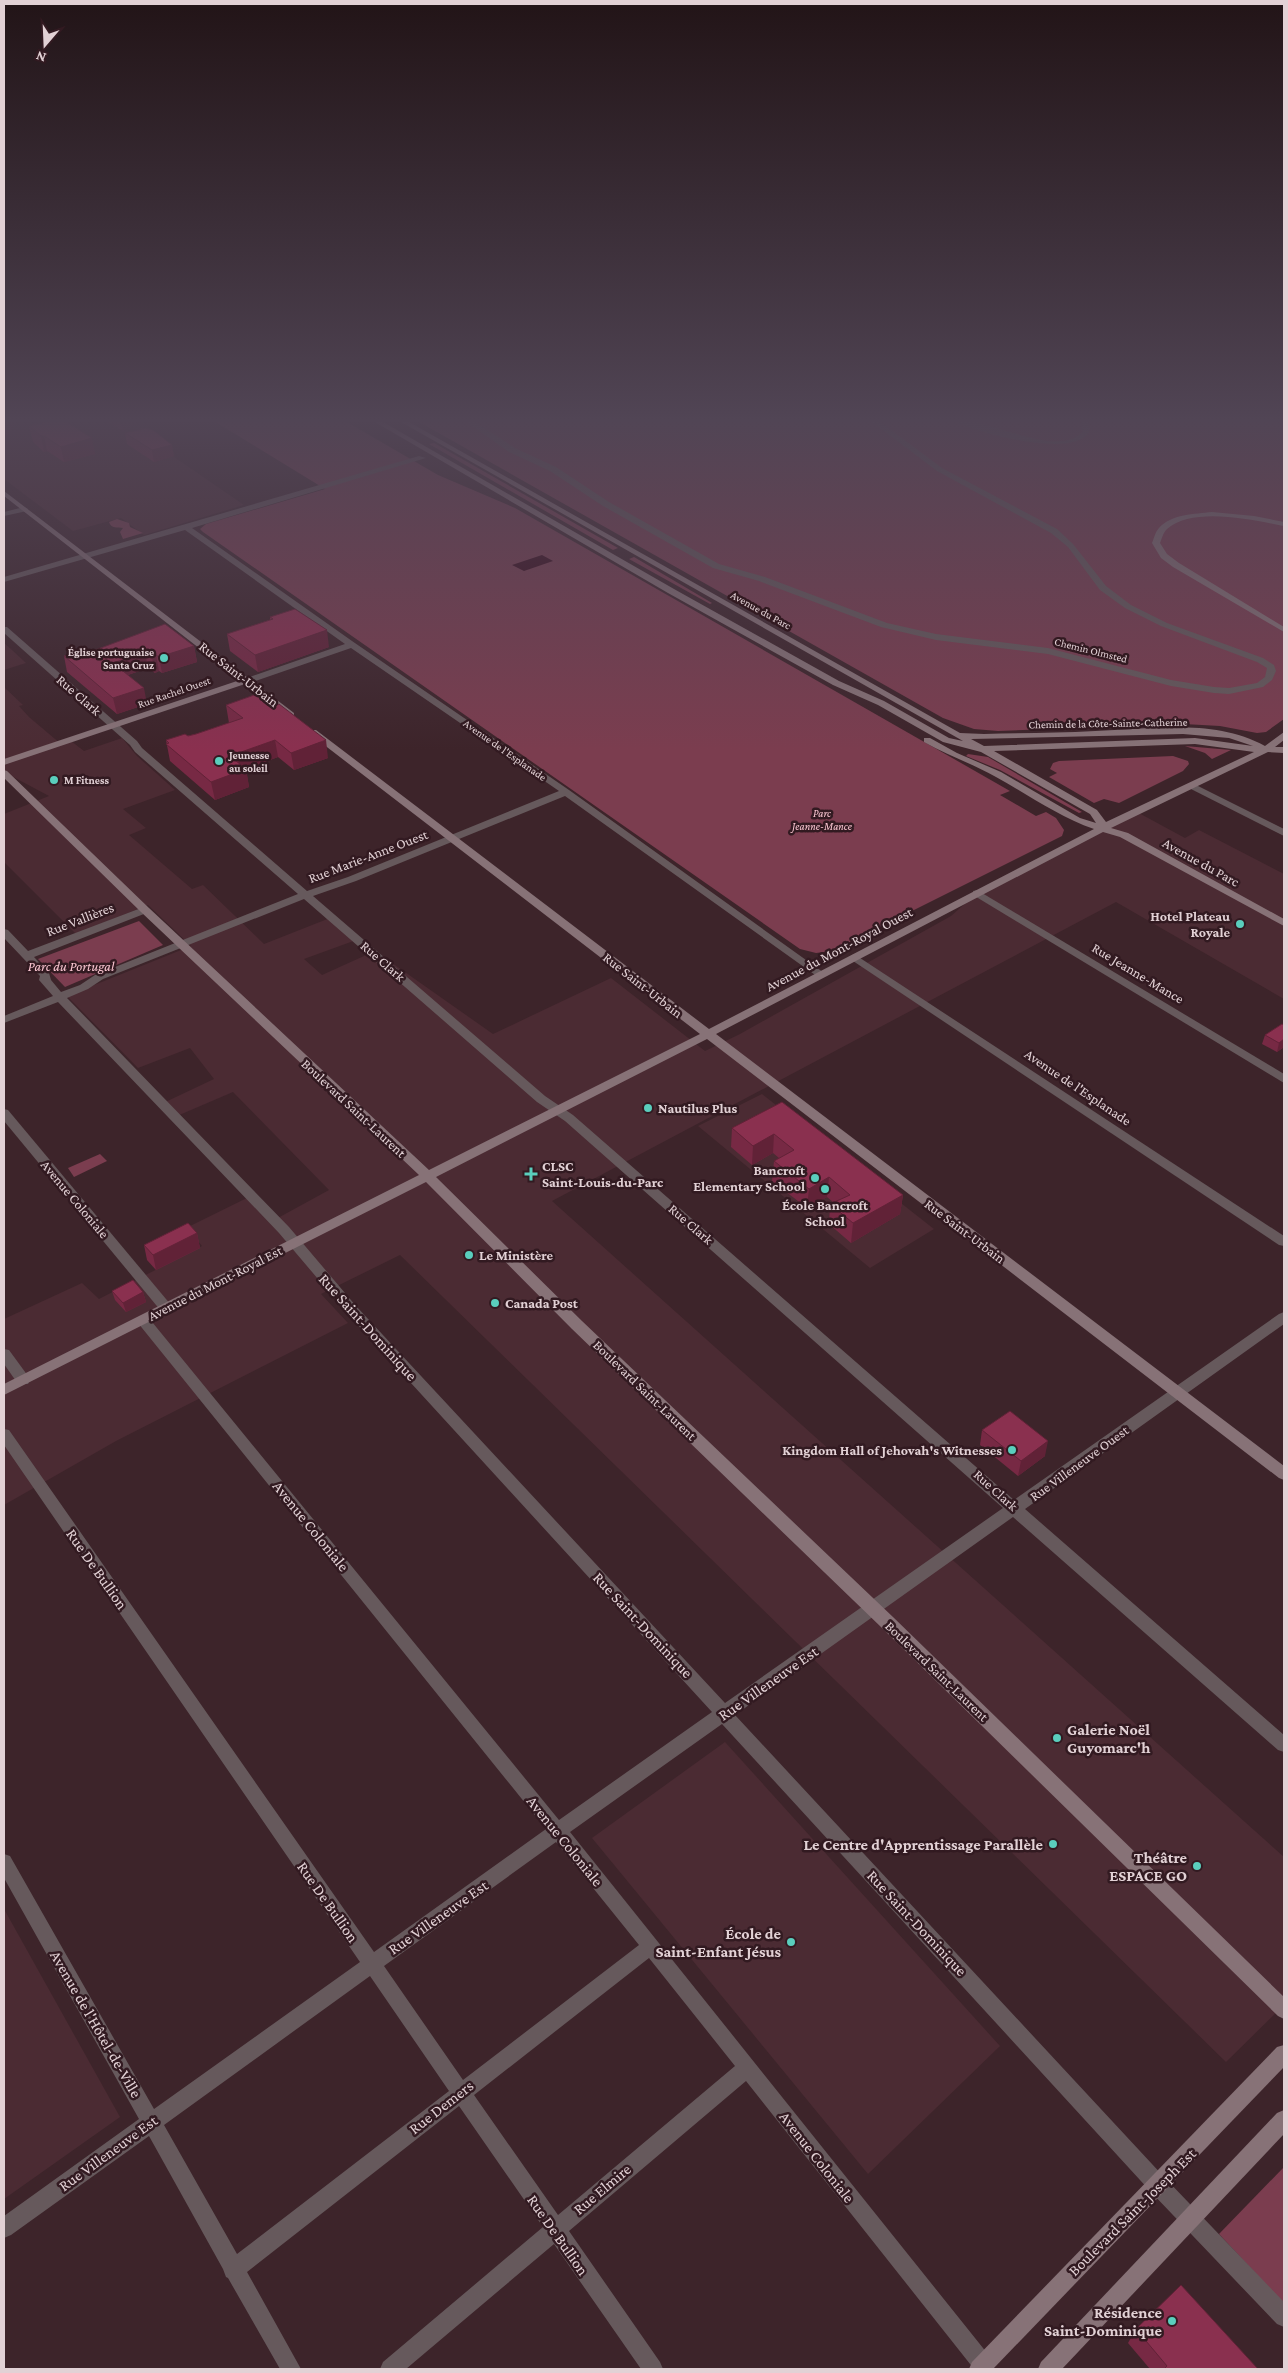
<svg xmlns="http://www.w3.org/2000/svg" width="1288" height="2373" viewBox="0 0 1288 2373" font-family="'Crimson Pro',serif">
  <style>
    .built { fill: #4b2b33 }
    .green { fill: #7b3d4f }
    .water { fill: #370819 }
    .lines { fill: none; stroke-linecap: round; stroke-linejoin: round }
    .street { fill: #66595c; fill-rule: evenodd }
    .secondary { fill: #877277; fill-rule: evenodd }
    .wall { fill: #772944 }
    .shaded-wall { fill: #612237 }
    .building { fill: #8a304f; stroke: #612237 }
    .poi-dot { fill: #5acebd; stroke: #321a21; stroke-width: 2 }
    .labels { text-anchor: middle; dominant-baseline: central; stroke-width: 5; stroke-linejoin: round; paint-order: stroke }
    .far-street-label { font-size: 11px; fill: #e2d1d5; stroke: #321a21 }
    .far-poi-label { font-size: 11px; font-weight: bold; fill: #e2d1d5; stroke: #321a21; text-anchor: start }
    .far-park-label { font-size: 11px; font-style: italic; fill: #fcc7d3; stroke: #321a21 }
    .street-label { font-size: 14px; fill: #e2d1d5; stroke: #321a21 }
    .poi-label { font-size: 14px; font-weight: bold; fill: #e2d1d5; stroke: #321a21; text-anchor: start }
    .park-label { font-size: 14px; font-style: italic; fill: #fcc7d3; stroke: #321a21 }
    .near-street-label { font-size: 16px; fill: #e2d1d5; stroke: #321a21 }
    .near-poi-label { font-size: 16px; font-weight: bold; fill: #e2d1d5; stroke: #321a21; text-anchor: end }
  </style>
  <rect width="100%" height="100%" fill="#3d242a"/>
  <g class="built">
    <path d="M 4,418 L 150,418 L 152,419 L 145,434 L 177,459 L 244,505 L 144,535 L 121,518 L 73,531 L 4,479 Z"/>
    <path d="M 4,643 L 12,650 L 26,663 L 4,670 Z"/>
    <path d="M 4,687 L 23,705 L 19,706 L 29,717 L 61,744 L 71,741 L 84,751 L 122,738 L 137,756 L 175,790 L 123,809 L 146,828 L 129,835 L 192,889 L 203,885 L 264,944 L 335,916 L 359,939 L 304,959 L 322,975 L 375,951 L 493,1034 L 611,978 L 705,1051 L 740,1034 L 951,916 L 977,893 L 1137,812 L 1185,838 L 1199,830 L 1284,874 L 1284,999 L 1116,902 L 552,1201 L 1284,1857 L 1284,2005 L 1226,2062 L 400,1255 L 321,1294 L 348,1323 L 116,1441 L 4,1505 L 4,1319 L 82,1283 L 99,1299 L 202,1246 L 186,1228 L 253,1195 L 276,1219 L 329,1190 L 233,1092 L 170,1119 L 159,1105 L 214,1079 L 190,1048 L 138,1068 L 67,996 L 191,946 L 148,905 L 76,934 L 4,862 L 4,814 L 49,796 L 4,772 Z"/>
    <path d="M 762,1094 L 934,1229 L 870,1268 L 698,1126 Z"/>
    <path d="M 725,1742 L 1000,2046 L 868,2174 L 592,1838 Z"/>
    <path d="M 4,1909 L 120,2117 L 4,2199 Z"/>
  </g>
  <g class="green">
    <path d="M 209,418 L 340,418 L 438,475 L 515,508 L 1010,791 L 1000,795 L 1036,816 L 1046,812 L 1056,818 L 1064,830 L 1062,836 L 832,951 L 816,953 L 800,949 L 203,532 L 200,529 L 206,524 L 325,489 Z"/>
    <path d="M 412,418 L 1284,418 L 1284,719 L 1266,732 L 1257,733 L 1220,726 L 1184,724 L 998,731 L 974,729 L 943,718 Z"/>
    <path d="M 434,443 L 618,548 L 613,550 L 429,444 Z"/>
    <path d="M 117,519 L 129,523 L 130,527 L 143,533 L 123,539 L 120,532 L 123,528 C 118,527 111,529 109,522 Z"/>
    <path d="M 634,557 L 712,603 L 710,604 L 629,559 Z"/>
    <path d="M 1185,746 L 1231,750 L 1212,759 L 1205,753 Z"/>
    <path d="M 968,754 L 988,757 L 1082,812 L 1079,813 L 1000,770 L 966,756 Z"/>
    <path d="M 1173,756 L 1188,761 L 1189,764 L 1183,771 L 1119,803 L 1104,799 L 1094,803 L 1049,777 L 1057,773 L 1050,769 L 1053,763 L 1059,761 Z"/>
    <path d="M 139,921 L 163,945 L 65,987 L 38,959 Z"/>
    <path d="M 100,1154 L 107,1161 L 74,1177 L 68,1168 Z"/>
    <path d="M 1284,2167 L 1284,2304 L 1219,2234 Z"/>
  </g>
  <path class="water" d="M 542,555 L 553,561 L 524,571 L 512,565 Z"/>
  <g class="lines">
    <g class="street">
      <path d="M 461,418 L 469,418 L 515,448 L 556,467 L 609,502 L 719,564 L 765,577 L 887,623 L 936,634 L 1048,648 L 1171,680 L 1214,687 L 1229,688 L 1257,683 L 1265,677 L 1267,668 L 1257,662 L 1161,626 L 1125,608 L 1100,590 L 1068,547 L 1051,533 L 937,471 L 867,418 L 875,418 L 942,468 L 1057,529 L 1073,544 L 1106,586 L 1131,605 L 1167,623 L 1263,658 L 1274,665 L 1276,671 L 1272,680 L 1263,687 L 1229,694 L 1214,693 L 1171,686 L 1048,654 L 936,640 L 881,627 L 759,581 L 713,568 L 603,506 L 550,471 L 509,452 Z"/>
      <path d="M 949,418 C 979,415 1060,461 1083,431 L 1080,418 L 1086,418 L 1090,429 C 1081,462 969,432 949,418 Z"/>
      <path d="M 419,456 L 426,458 L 192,528 L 352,641 L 569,790 L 827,975 L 822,978 L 818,977 L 565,796 L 356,881 L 313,896 L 545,1096 L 573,1115 L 1014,1500 L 1279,1314 L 1284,1312 L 1284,1324 L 1025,1509 L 1284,1735 L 1284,1752 L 1278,1750 L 1013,1517 L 735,1715 L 1165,2178 L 1284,2302 L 1284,2327 L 1277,2324 L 1151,2192 L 722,1724 L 570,1832 L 991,2358 L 994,2365 L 993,2369 L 974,2369 L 746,2081 L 569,2231 L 660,2362 L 663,2369 L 641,2369 L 554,2244 L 406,2369 L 380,2369 L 383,2362 L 543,2227 L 459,2106 L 247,2272 L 301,2369 L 280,2369 L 228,2278 L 226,2277 L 223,2269 L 149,2136 L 11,2235 L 4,2238 L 4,2216 L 139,2119 L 4,1878 L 4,1854 L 10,1856 L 154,2109 L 360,1962 L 4,1445 L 4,1429 L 9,1430 L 374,1952 L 546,1829 L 138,1323 L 136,1320 L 138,1317 L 148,1317 L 559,1820 L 712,1712 L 346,1312 L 279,1233 L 58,1002 L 4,1023 L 4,1016 L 53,996 L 39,980 L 40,976 L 4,938 L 4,929 L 8,930 L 28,951 L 141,908 L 149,908 L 149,912 L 34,957 L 49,973 L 51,980 L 61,992 L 80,985 L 95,975 L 298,894 L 135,752 L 130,745 L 4,633 L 4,627 L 7,627 L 137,741 L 142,748 L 307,891 L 348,877 L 559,791 L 351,648 L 250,683 L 244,683 L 244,679 L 345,644 L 185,530 L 4,582 L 4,577 ZM 304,899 L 537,1102 L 565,1121 L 1003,1508 L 725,1703 L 356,1306 L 289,1227 L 67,998 L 88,989 L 103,979 ZM 556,1842 L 639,1945 L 463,2080 L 384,1966 ZM 649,1958 L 735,2066 L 558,2215 L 474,2095 ZM 370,1976 L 449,2091 L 237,2254 L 164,2125 Z"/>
      <path d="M 24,507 L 28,509 L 27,511 L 4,516 L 4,512 Z"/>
      <path d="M 1192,783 L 1284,829 L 1284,836 L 1189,788 L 1187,786 Z"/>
      <path d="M 977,890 L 1284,1074 L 1284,1083 L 973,895 L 973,891 Z"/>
      <path d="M 854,954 L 1284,1236 L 1284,1246 L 1279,1245 L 850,959 L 849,957 Z"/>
      <path d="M 4,1109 L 8,1110 L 171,1305 L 173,1308 L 171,1311 L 161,1311 L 4,1121 Z"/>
      <path d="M 4,1349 L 9,1350 L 28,1376 L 30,1380 L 28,1384 L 18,1384 L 4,1364 Z"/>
    </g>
    <g class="secondary">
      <path d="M 368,418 L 376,418 L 674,589 L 839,681 L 884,701 L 949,738 L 963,741 L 394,418 L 402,418 L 960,733 L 984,734 C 1021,733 1058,733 1095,731 C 1150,729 1215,718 1265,746 L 1284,732 L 1284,740 L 1275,747 L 1284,747 L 1284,753 L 1268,752 L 1111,828 L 1128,833 L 1284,919 L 1284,926 L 1120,837 L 1103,832 L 716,1034 L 1284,1466 L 1284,1480 L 1279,1478 L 707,1039 L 436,1177 L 582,1321 L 893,1617 L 1284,1997 L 1284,2019 L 1278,2016 L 881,1627 L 572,1329 L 426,1182 L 4,1395 L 4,1384 L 419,1175 L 141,912 L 4,778 L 4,770 L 7,771 L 149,908 L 429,1170 L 700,1034 L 310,734 L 310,730 L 316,730 L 709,1029 L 1094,829 C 1059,817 1029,795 996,777 C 973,764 947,755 924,742 L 924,738 L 930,738 L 957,753 L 1001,772 L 1080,818 L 1096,823 L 1090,814 L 981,752 L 943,742 L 878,705 L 833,685 L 668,593 ZM 1183,734 L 1229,738 L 1253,746 L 1195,738 L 984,746 L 971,739 ZM 1195,744 L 1254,752 L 1106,822 L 1097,810 L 994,751 Z"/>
      <path d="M 4,491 L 294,713 L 294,717 L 288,717 L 245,684 L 4,765 L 4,759 L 240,680 L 4,496 Z"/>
      <path d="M 1212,512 L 1254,516 L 1284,522 L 1284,526 C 1253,520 1193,506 1167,529 C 1163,533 1162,538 1160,543 L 1167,554 L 1179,563 L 1284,627 L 1284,632 L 1173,567 L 1161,558 L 1152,543 C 1154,539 1155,532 1159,528 C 1171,514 1195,514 1212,512 Z"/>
      <path d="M 1284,2045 L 1284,2067 L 993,2369 L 969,2369 L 972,2362 L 1277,2047 Z"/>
      <path d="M 1284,2110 L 1284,2134 L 1062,2369 L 1038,2369 L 1041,2362 L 1277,2113 Z"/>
    </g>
  </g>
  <g class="wall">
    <path d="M 101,418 L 135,418 L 136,422 L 123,431 Z"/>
    <path d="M 29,426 L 95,454 L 64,462 L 47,451 L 44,452 L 33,442 Z"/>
    <path d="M 125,433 L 174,456 L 154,462 L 127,444 Z"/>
    <path d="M 270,617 L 329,647 L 258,672 L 230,651 L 227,634 L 270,620 Z"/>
    <path d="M 194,646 L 197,662 L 162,673 L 159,671 L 155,673 L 148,668 L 128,675 L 147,704 L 117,714 L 67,672 L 64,656 L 90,652 Z"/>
    <path d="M 226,705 L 328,758 L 294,770 L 278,757 L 246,769 L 249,787 L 215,800 L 170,761 L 166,740 L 196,734 L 229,723 Z"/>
    <path d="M 1282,1024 L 1284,1047 L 1277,1052 L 1262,1044 L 1265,1035 Z"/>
    <path d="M 782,1102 L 903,1195 L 900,1214 L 851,1243 L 829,1224 L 830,1204 L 834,1203 L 827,1197 L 807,1208 L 772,1181 L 774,1161 L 779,1158 L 773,1153 L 752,1165 L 731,1147 L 732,1128 Z"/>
    <path d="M 197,1233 L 200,1248 L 156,1270 L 147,1260 L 144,1245 Z"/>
    <path d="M 112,1291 L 143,1292 L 146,1302 L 126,1312 L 115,1300 Z"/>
    <path d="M 982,1430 L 1045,1456 L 1018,1476 L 980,1445 Z"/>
    <path d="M 1136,2329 L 1258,2369 L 1150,2369 L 1128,2343 Z"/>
  </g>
  <g class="shaded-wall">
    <path d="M 7,418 L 19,418 L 4,441 L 4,422 Z"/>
    <path d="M 120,418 L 135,418 L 136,422 L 123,431 Z"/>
    <path d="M 41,436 L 44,436 L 47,451 L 44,452 Z"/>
    <path d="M 92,438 L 95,454 L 64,462 L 61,447 Z"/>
    <path d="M 172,445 L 174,456 L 154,462 L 152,450 Z"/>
    <path d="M 327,630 L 329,647 L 258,672 L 255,655 Z"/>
    <path d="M 194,646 L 197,662 L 162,673 L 159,657 Z"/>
    <path d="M 145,652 L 148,668 L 116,679 L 113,663 Z"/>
    <path d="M 156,655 L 159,671 L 155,673 L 152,657 Z"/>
    <path d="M 144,688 L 147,704 L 117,714 L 113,698 Z"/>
    <path d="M 275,740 L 278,757 L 233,774 L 230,756 Z"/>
    <path d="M 326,740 L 328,758 L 294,770 L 291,753 Z"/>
    <path d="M 246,769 L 249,787 L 215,800 L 211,782 Z"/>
    <path d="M 1284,1039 L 1284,1047 L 1277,1052 L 1279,1043 Z"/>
    <path d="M 774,1134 L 773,1153 L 752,1165 L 753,1146 Z"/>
    <path d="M 829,1177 L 827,1197 L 807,1208 L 809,1189 Z"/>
    <path d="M 903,1195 L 900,1214 L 851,1243 L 853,1223 Z"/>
    <path d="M 197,1233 L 200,1248 L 156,1270 L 153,1255 Z"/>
    <path d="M 143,1292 L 146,1302 L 126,1312 L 123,1303 Z"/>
    <path d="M 1048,1441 L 1045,1456 L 1018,1476 L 1021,1461 Z"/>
  </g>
  <g class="building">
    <path d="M 60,418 L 92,438 L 61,447 L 44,436 L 41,436 L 29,426 Z"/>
    <path d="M 145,428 L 153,430 L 172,445 L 152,450 L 125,433 Z"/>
    <path d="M 295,609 L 327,630 L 255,655 L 227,634 L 273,619 L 270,617 Z"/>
    <path d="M 165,624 L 194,646 L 159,657 L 156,655 L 152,657 L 145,652 L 113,663 L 144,688 L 113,698 L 64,656 L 86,649 L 90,652 Z"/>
    <path d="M 257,694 L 274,706 L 279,704 L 326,740 L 291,753 L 275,740 L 230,756 L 246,769 L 211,782 L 166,744 L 169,743 L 166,740 L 185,734 L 188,736 L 196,734 L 243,718 L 226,705 Z"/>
    <path d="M 1282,1024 L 1284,1025 L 1284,1039 L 1279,1043 L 1265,1035 Z"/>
    <path d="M 782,1102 L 903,1195 L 853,1223 L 830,1204 L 850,1195 L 829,1177 L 809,1189 L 774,1161 L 794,1150 L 774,1134 L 753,1146 L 732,1128 Z"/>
    <path d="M 188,1223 L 197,1233 L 153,1255 L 144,1245 Z"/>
    <path d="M 133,1280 L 143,1292 L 123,1303 L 112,1291 Z"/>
    <path d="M 1010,1411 L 1048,1441 L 1021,1461 L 982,1430 Z"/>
    <path d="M 1181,2285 L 1258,2369 L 1164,2369 L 1167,2366 L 1136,2329 Z"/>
  </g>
  <linearGradient id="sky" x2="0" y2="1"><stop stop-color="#221417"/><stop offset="0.56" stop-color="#514555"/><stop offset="1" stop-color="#514555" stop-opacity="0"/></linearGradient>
  <rect width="1288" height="750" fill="url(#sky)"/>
  <g class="poi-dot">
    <circle cx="164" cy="658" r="5"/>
    <circle cx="219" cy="761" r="5"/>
    <circle cx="54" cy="780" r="5"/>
    <circle cx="1240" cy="924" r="5"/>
    <circle cx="648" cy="1108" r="5"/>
    <path d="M528.5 1166.5h5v5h5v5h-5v5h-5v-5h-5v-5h5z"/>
    <circle cx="815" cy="1178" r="5"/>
    <circle cx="825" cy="1189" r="5"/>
    <circle cx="469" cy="1255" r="5"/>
    <circle cx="495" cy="1303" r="5"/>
    <circle cx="1012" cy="1450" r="5"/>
    <circle cx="1057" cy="1738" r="5"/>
    <circle cx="1053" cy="1844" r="5"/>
    <circle cx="1197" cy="1866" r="5"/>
    <circle cx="791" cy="1942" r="5"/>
    <circle cx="1172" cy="2321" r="5"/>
  </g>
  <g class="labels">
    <g class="far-street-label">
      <text transform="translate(761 610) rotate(29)">Avenue du Parc</text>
      <text transform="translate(1091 650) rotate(14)">Chemin Olmsted</text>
      <text transform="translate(174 692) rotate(-19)">Rue Rachel Ouest</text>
      <text transform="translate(1108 723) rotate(-1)">Chemin de la Côte-Sainte-Catherine</text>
      <text transform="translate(505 750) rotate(35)">Avenue de l'Esplanade</text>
    </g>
    <g class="far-poi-label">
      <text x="154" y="652" text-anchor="end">Église portuguaise<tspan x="154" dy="13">Santa Cruz</tspan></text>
      <text x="229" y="755">Jeunesse<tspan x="229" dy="13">au soleil</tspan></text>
      <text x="64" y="780">M Fitness</text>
    </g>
    <g class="far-park-label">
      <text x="822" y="813">Parc<tspan x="822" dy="13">Jeanne-Mance</tspan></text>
    </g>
    <g class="street-label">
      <text transform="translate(239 674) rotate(38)">Rue Saint-Urbain</text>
      <text transform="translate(79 695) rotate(41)">Rue Clark</text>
      <text transform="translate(368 856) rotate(-21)">Rue Marie-Anne Ouest</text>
      <text transform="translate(1201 862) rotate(29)">Avenue du Parc</text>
      <text transform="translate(80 919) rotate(-21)">Rue Vallières</text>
      <text transform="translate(839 949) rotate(-28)">Avenue du Mont-Royal Ouest</text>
      <text transform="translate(383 961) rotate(41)">Rue Clark</text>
      <text transform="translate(1138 973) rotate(31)">Rue Jeanne-Mance</text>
      <text transform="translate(643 985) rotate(38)">Rue Saint-Urbain</text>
      <text transform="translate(1078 1087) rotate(34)">Avenue de l'Esplanade</text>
      <text transform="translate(354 1108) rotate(43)">Boulevard Saint-Laurent</text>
      <text transform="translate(75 1199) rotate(50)">Avenue Coloniale</text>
      <text transform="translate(691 1224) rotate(41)">Rue Clark</text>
      <text transform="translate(965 1231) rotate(37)">Rue Saint-Urbain</text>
      <text transform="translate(215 1283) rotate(-27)">Avenue du Mont-Royal Est</text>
      <text transform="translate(645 1390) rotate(44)">Boulevard Saint-Laurent</text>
      <text transform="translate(1079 1463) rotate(-36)">Rue Villeneuve Ouest</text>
      <text transform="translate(996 1490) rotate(42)">Rue Clark</text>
      <text transform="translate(937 1671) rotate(44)">Boulevard Saint-Laurent</text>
    </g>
    <g class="poi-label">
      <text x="1230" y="916" text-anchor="end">Hotel Plateau<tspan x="1230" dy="16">Royale</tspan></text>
      <text x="658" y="1108">Nautilus Plus</text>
      <text x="542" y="1166">CLSC<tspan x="542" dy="16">Saint-Louis-du-Parc</tspan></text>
      <text x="805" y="1170" text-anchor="end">Bancroft<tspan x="805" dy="16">Elementary School</tspan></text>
      <text x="825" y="1205" text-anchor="middle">École Bancroft<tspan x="825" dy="16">School</tspan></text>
      <text x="479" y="1255">Le Ministère</text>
      <text x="505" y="1303">Canada Post</text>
      <text x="1002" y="1450" text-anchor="end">Kingdom Hall of Jehovah's Witnesses</text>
    </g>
    <g class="park-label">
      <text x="71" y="966">Parc du Portugal</text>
    </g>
    <g class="near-street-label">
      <text transform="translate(368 1327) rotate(48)">Rue Saint-Dominique</text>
      <text transform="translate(311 1526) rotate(51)">Avenue Coloniale</text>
      <text transform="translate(97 1569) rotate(55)">Rue De Bullion</text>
      <text transform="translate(643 1625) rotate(47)">Rue Saint-Dominique</text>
      <text transform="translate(768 1683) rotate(-35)">Rue Villeneuve Est</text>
      <text transform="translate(565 1841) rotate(51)">Avenue Coloniale</text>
      <text transform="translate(328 1902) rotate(55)">Rue De Bullion</text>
      <text transform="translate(438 1917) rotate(-35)">Rue Villeneuve Est</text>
      <text transform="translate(917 1923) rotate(47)">Rue Saint-Dominique</text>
      <text transform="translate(96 2024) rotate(60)">Avenue de l'Hôtel-de-Ville</text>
      <text transform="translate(441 2107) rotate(-38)">Rue Demers</text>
      <text transform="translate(108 2153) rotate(-36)">Rue Villeneuve Est</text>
      <text transform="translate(817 2157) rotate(52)">Avenue Coloniale</text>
      <text transform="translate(602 2189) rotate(-40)">Rue Elmire</text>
      <text transform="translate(1132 2212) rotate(-45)">Boulevard Saint-Joseph Est</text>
      <text transform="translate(558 2235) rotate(55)">Rue De Bullion</text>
    </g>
    <g class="near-poi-label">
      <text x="1067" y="1729" text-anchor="start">Galerie Noël<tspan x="1067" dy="18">Guyomarc'h</tspan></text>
      <text x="1043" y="1844">Le Centre d'Apprentissage Parallèle</text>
      <text x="1187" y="1857">Théâtre<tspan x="1187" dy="18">ESPACE GO</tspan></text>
      <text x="781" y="1933">École de<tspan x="781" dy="18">Saint-Enfant Jésus</tspan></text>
      <text x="1162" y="2312">Résidence<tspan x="1162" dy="18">Saint-Dominique</tspan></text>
    </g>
  </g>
  <rect width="1288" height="2373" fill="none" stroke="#e2d1d5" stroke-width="10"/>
  <g transform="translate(45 45) rotate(199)" stroke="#321a21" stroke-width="4" paint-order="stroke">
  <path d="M0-4L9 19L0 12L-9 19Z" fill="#e2d1d5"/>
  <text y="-8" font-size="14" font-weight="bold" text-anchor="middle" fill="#e2d1d5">N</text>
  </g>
</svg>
